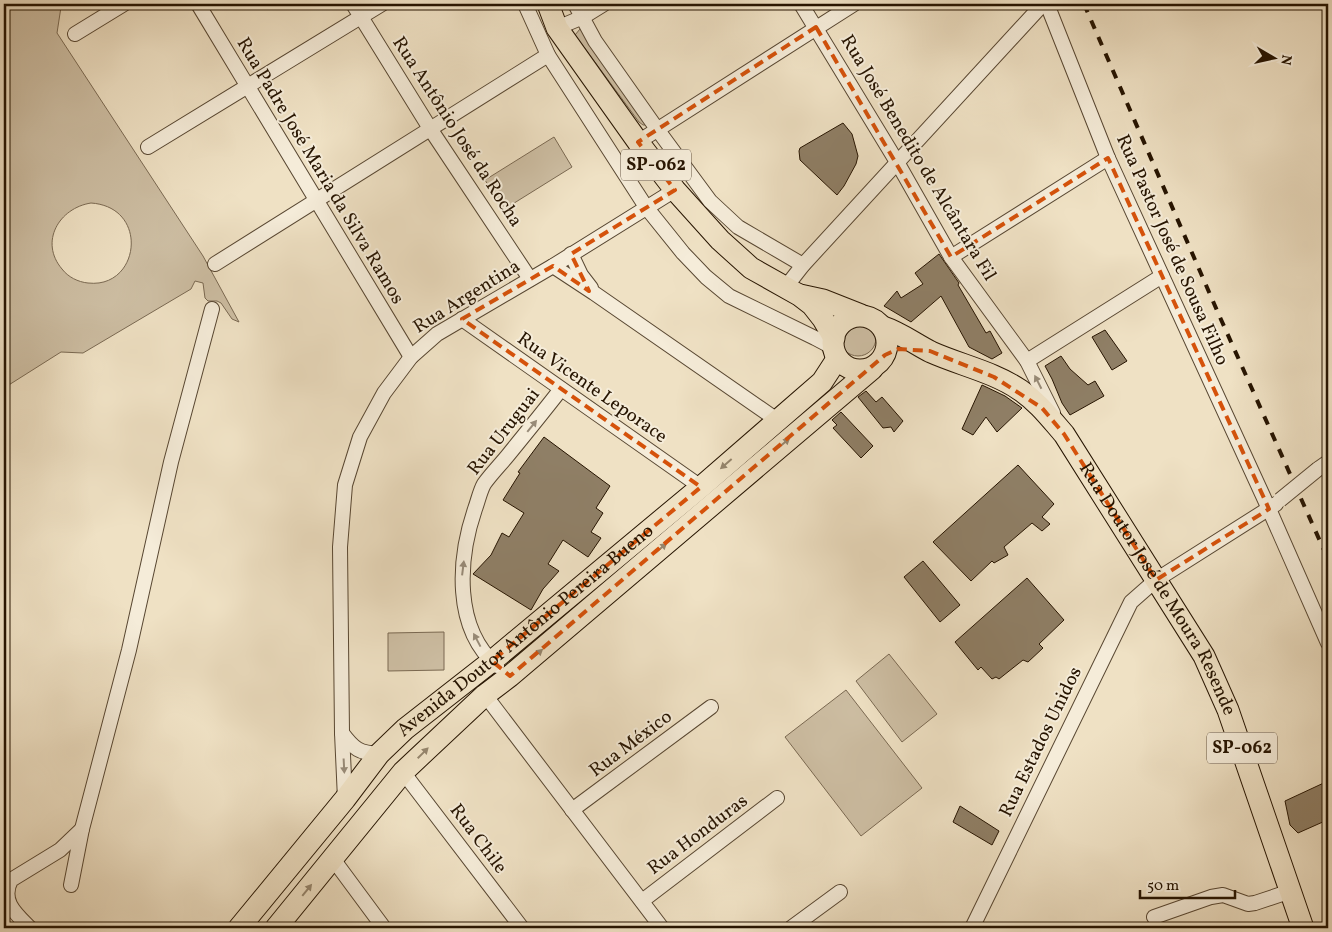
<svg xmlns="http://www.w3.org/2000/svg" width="1332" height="932" viewBox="0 0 1332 932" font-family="Vollkorn,serif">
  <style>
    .green { fill: #cdbea3; stroke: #7a6952; fill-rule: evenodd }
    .building { fill: #8f7f66; stroke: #261401 }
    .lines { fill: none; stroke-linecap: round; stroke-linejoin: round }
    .minor-casing { stroke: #584732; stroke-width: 16 }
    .primary-casing { stroke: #261401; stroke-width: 23 }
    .minor { stroke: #f5ecd9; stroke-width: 14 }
    .primary { stroke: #efe1c4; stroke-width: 21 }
    .rail { stroke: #261401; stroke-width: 4; stroke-dasharray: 9 9; stroke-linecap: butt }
    .minor-bridge-casing { stroke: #584732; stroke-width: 16; stroke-linecap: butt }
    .minor-bridge { stroke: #f5ecd9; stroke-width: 14 }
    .oneway { fill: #988b78 }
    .oneway2 { fill: #95856c }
    .marked { fill: none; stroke: #d5520b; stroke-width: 4; stroke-dasharray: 10 6; stroke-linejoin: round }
    .labels { text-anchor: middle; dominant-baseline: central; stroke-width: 4; stroke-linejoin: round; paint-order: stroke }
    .shield { fill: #f5ecd9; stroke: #645542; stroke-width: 1 }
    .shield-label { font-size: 18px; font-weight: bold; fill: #261401 }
    .street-label { font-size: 19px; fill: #261401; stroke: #f5ecd9 }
  </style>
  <rect width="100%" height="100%" fill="#efe1c4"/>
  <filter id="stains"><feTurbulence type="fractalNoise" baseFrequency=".004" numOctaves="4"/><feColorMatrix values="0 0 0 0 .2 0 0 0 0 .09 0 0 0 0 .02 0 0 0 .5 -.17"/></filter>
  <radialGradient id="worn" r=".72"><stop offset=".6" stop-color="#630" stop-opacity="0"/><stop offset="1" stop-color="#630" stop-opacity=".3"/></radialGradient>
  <g class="green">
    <path d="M 4,4 L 66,4 L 61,7 L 57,33 L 203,256 L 239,322 L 232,319 L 221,303 L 217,301 L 208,301 L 205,298 L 203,283 L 195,281 L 191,289 L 83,353 L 61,352 L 4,388 ZM 91,203 C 150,207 140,289 88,283 C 78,282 68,277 62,269 C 39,242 59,208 91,203 Z"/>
    <path d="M 580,29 L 584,31 L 646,125 L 643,125 L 639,122 L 575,35 Z"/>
    <path d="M 554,137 L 572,167 L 503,210 L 485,180 Z"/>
    <circle cx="858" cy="338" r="18"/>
    <path d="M 444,632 L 444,670 L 388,671 L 388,633 Z"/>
    <path d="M 889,654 L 937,714 L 902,742 L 856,681 Z"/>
    <path d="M 846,690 L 922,788 L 861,836 L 785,737 Z"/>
  </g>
  <g class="building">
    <path d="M 843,123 L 852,134 L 858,156 L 856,164 L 844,186 L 837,195 L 800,160 L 799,151 L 800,148 Z"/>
    <path d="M 939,254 L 959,283 L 958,285 L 986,333 L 990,331 L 1002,353 L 992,359 L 969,347 L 941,296 L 911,322 L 884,306 L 897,291 L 901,298 L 923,284 L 915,273 Z"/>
    <path d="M 1105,330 L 1127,361 L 1112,370 L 1092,337 Z"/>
    <path d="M 1061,356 L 1070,369 L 1088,385 L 1095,381 L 1104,396 L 1070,415 L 1062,403 L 1052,379 L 1045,366 Z"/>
    <path d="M 982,385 L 1005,396 L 1022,408 L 997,432 L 986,417 L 973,435 L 962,429 Z"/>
    <path d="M 866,391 L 876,402 L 882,397 L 903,421 L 894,432 L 891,427 L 883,428 L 858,397 Z"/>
    <path d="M 841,412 L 873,446 L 861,458 L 833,428 L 837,425 L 832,420 Z"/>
    <path d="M 544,437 L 610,486 L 596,508 L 603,513 L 591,532 L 601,538 L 588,557 L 563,540 L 548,564 L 559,571 L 543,589 L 531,610 L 473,574 L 491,555 L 502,533 L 509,537 L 524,513 L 503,500 L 520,473 L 518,472 Z"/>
    <path d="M 1018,465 L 1054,504 L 1042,517 L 1050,524 L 1042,531 L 1032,523 L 1004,547 L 1008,555 L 994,563 L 992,561 L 971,581 L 933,542 Z"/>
    <path d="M 923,561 L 960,605 L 940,622 L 904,577 Z"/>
    <path d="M 1027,578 L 1064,620 L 1039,644 L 1043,648 L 1028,662 L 1023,660 L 999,679 L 996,677 L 992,679 L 981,667 L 978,670 L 955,642 Z"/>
    <path d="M 1328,781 L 1328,812 L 1323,814 L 1325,821 L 1298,833 L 1290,825 L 1285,801 Z"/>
    <path d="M 960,806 L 999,831 L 992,845 L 953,822 Z"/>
  </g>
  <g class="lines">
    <defs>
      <g id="minor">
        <path d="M 198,4 L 411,357"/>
        <path d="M 353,4 L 431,130 L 530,279"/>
        <path d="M 525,4 L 548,55 L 646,207 L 683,253 L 706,277 L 729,296 L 815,338 L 834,348"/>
        <path d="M 575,4 L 595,41 L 657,129 L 710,201 L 738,227 L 803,265"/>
        <path d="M 801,4 L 897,162 L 951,257 L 1027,361 L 1053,413"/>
        <path d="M 1047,4 L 1108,158 L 1269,509 L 1328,643"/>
        <path d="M 557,28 L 583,17 L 604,4"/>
        <path d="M 75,34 L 124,4"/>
        <path d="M 638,142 L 854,4"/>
        <path d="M 148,147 L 382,4"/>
        <path d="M 571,254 L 581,275 L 591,288"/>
        <path d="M 951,257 L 1108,158"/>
        <path d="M 215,264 L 548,55"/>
        <path d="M 553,266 L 594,293 L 777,420"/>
        <path d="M 785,288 L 803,265 L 1043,4"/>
        <path d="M 462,319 L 701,487"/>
        <path d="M 1027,361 L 1162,276"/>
        <path d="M 1318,469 L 1328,462"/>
        <path d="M 497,666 C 453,628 458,559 475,509 C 478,501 480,491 484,484 C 491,474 501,464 509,454 C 526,433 544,411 561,389"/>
        <path d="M 485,695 L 662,928"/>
        <path d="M 342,733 C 354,749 359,753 379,754"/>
        <path d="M 403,772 L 522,928"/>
        <path d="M 345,799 L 342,733 L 340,547 L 345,485 L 360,437 L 384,393 L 411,357 L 437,334 L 553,266 L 675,190"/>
        <path d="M 572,810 L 711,707"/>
        <path d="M 333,859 L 384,928"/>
        <path d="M 71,885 L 82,829 L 129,650 L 171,462 L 212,309"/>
        <path d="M 642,901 L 777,798"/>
        <path d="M 1154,917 L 1211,897 L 1223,895 L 1248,904 L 1255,903 L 1291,891"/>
        <path d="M 30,928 C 16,914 0,901 11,880 L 60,850 L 82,829"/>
        <path d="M 791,928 L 840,892"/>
        <path d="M 972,928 L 1131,602 L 1156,580 L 1276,504"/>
      </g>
      <g id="primary">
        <path d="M 548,4 L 557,28 L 638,142 L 675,190 L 720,240 L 751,268 L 799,295 L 812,305 L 823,319 L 834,338"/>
        <path d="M 800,295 L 823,300 L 861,315"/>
        <circle cx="860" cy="343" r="27"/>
        <path id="s1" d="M 883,327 C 901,333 915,344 931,352 C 960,365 994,372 1020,390 C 1038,402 1050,418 1064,434 L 1204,656 L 1228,710 L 1303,928"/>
        <path id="s2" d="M 239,928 L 345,799 L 379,754 L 405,729 L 492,661 L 701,487 L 822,382 L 837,359"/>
        <path d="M 276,928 L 403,772 L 485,695 L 510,676 L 872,369"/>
      </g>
    </defs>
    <use href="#minor" class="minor-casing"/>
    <use href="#primary" class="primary-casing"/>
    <use href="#minor" class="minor"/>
    <use href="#primary" class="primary"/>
    <path class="rail" d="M 1084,4 L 1219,315 L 1328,559"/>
    <defs>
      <path id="minor-bridge" d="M 1280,500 L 1318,469"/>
    </defs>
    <use href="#minor-bridge" class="minor-bridge-casing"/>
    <use href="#minor-bridge" class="minor-bridge"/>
  </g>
  <defs><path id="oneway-solid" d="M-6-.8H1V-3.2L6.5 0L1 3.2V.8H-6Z" transform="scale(1.25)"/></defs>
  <g class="oneway">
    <use href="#oneway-solid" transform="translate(1038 382) rotate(-117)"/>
    <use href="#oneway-solid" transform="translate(532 426) rotate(-51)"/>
    <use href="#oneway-solid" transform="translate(463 568) rotate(-83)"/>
    <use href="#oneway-solid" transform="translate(477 640) rotate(-118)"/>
    <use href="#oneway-solid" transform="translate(344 766) rotate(87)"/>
  </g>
  <g class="oneway2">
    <use href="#oneway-solid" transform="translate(784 443) rotate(-40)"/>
    <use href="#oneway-solid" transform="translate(726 464) rotate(139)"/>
    <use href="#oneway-solid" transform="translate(661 548) rotate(-40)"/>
    <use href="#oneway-solid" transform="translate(537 654) rotate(-40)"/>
    <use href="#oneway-solid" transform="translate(423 753) rotate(-45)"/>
    <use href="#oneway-solid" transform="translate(307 890) rotate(-51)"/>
  </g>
  <path class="marked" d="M 816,27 L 951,257 L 1108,158 L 1269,509 L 1156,580 L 1064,434 L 1042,408 L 994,377 L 930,351 L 898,349 L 885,355 L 510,676 L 492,661 L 701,487 L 462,319 L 553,266 L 589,291 L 571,254 L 675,190 L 638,142 Z"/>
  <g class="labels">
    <g class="shield">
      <rect x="621" y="149.5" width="70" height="31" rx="4"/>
      <rect x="1207" y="732.5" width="70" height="31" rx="4"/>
    </g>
    <g class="shield-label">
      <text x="656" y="165">SP-062</text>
      <text x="1242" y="748">SP-062</text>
    </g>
    <g class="street-label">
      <text transform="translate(457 132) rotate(57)">Rua Antônio José da Rocha</text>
      <text transform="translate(918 158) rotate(59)">Rua José Benedito de Alcântara Fil</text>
      <text transform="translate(320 171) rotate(59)">Rua Padre José Maria da Silva Ramos</text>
      <text transform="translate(1172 250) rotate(66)">Rua Pastor José de Sousa Filho</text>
      <text transform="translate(467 297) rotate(-32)">Rua Argentina</text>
      <text transform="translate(592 388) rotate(35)">Rua Vicente Leporace</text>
      <text transform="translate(504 432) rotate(-52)">Rua Uruguai</text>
      <text stroke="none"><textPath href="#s1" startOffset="395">Rua Doutor José de Moura Resende</textPath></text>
      <text stroke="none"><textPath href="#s2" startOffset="415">Avenida Doutor Antônio Pereira Bueno</textPath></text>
      <text transform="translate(1041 742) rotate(-64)">Rua Estados Unidos</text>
      <text transform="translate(631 744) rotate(-37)">Rua México</text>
      <text transform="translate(698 835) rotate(-37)">Rua Honduras</text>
      <text transform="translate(478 839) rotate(53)">Rua Chile</text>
    </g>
  </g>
  <rect width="1332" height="932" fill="none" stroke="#efe1c4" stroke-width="20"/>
  <rect x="5" y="5" width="1322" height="922" fill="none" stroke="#261401" stroke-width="2.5"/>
  <rect x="10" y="10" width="1312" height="912" fill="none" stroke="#261401"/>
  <g transform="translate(1274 58) rotate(99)" stroke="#f5ecd9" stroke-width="4" paint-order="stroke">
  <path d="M0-4L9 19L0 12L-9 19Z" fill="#261401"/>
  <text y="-8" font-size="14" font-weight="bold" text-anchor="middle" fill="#261401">N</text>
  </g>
  <path d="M1140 890v8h95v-8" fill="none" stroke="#261401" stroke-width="2.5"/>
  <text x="1147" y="890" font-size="15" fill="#261401" stroke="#f5ecd9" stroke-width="4" paint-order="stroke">50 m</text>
  <rect width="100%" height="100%" filter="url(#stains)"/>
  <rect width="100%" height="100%" fill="url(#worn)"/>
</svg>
